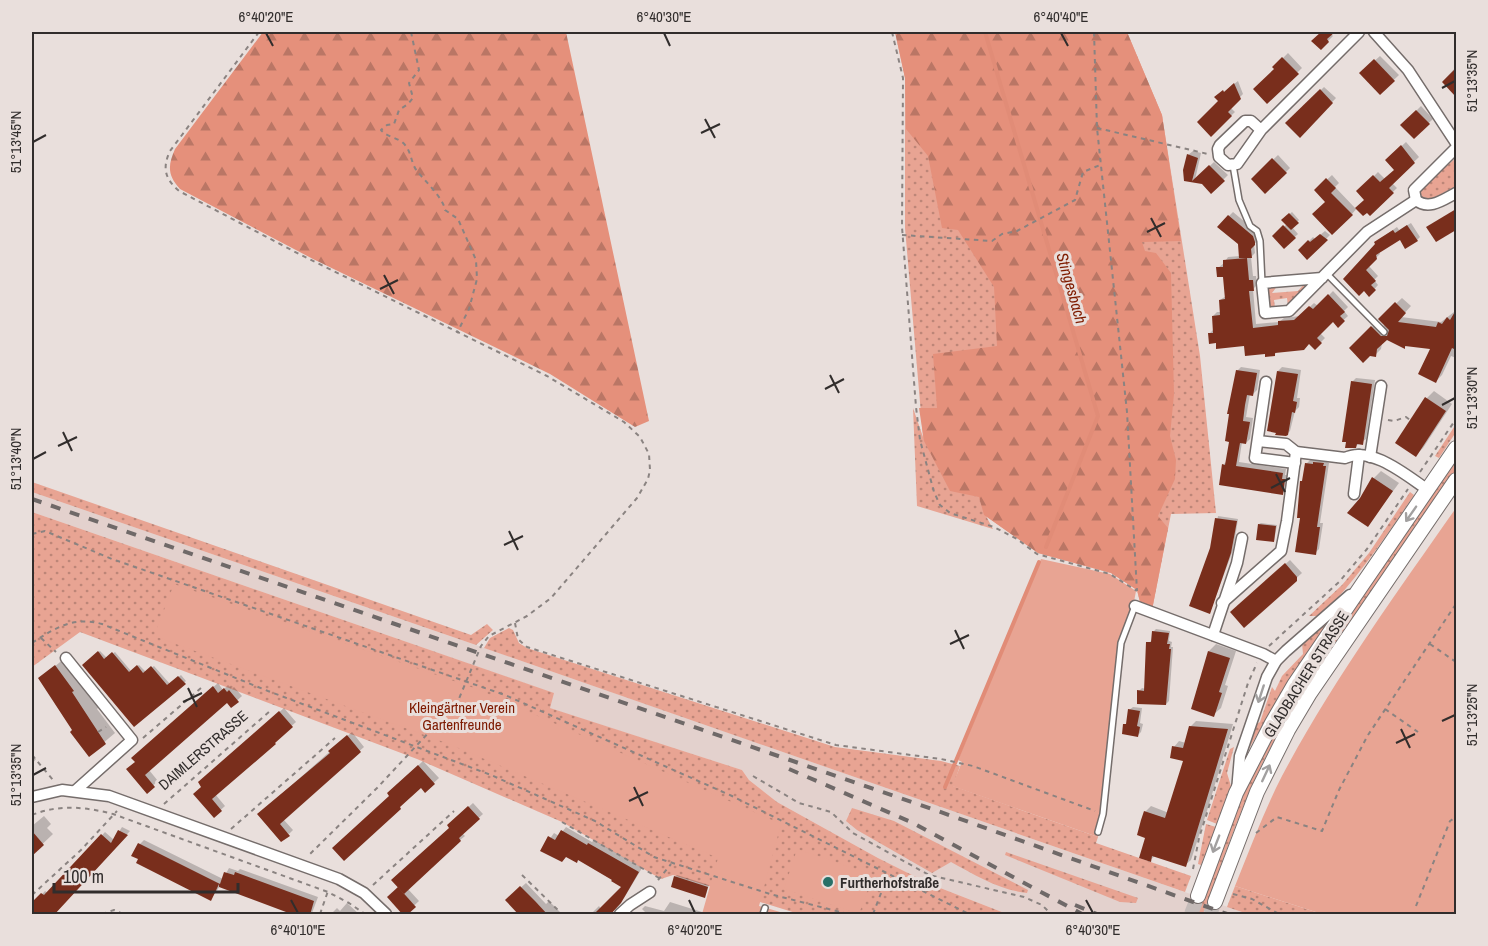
<svg xmlns="http://www.w3.org/2000/svg" width="1488" height="946" viewBox="0 0 1488 946" font-family="'Archivo Narrow',sans-serif">
  <style>
    .built { fill: #e3d1cd }
    .grass { fill: url(#grass-dots) }
    .forest { fill: url(#forest-firs) }
    .garden { fill: #e8a493 }
    .shadow { fill: #0003 }
    .lines { fill: none; stroke-linecap: round; stroke-linejoin: round }
    .stream { stroke: #e18c77; stroke-width: 4 }
    .building { fill: #792e1c }
    .secondary-tunnel { stroke: #c4bbb9; stroke-width: 14; stroke-dasharray: 14 7; stroke-linecap: butt }
    .service-casing { stroke: #756d6b; stroke-width: 8 }
    .minor-casing { stroke: #756d6b; stroke-width: 13 }
    .secondary-casing { stroke: #756d6b; stroke-width: 16 }
    .path { stroke: #8a8381; stroke-width: 2; stroke-dasharray: 4.5 4.5; stroke-linecap: butt }
    .service { stroke: #fff; stroke-width: 5 }
    .minor { stroke: #fff; stroke-width: 10 }
    .secondary { stroke: #fff; stroke-width: 14 }
    .rail { stroke: #6f6968; stroke-width: 4; stroke-dasharray: 10 10; stroke-linecap: butt }
    .oneway { stroke: #a2a0a0 }
    .ticks { fill: none; stroke: #312d2c; stroke-width: 2 }
    .poi-dot { fill: #287068; stroke: #e9dfdc; stroke-width: 2 }
    .labels { text-anchor: middle; dominant-baseline: central; stroke-width: 6; stroke-linejoin: round; paint-order: stroke }
    .street-label { font-size: 15px; fill: #312d2c; stroke: #e9dfdc }
    .park-label { font-size: 15px; fill: #7d1900; stroke: #e9dfdc }
    .poi-label { font-size: 15px; font-weight: bold; fill: #312d2c; stroke: #e9dfdc; text-anchor: start }
    .water-label { font-size: 16px; font-style: italic; fill: #7f1c00; stroke: #e9dfdc }
    .neatline { fill: none; stroke: #312d2c; stroke-width: 2 }
    .ticks-label { font-size: 15px; text-anchor: middle; fill: #312d2c }
  </style>
  <defs>
    <pattern id="grass-dots" width="8" height="8" patternUnits="userSpaceOnUse" patternTransform="scale(1.5)"><rect width="8" height="8" fill="#e8a493"/><path d="M2 2h.1M6 6h.1" fill="none" stroke="#bd8678" stroke-width="1.8" stroke-linecap="round"/></pattern>
    <pattern id="forest-firs" width="22" height="20" patternUnits="userSpaceOnUse" patternTransform="scale(1.5)"><rect width="22" height="20" fill="#e5907b"/><path d="M5 1l3.5 6h-7zM16 11l3.5 6h-7z" fill="#ba7665"/></pattern>
  </defs>
  <rect width="100%" height="100%" fill="#e9dfdc"/>
  <path class="built" d="M 32,492 L 476,645 L 1248,914 L 1007,914 L 930,884 L 878,858 L 777,802 L 749,780 L 742,770 L 549,708 L 553,693 L 32,512 Z"/>
  <g class="grass">
    <path d="M 895,32 L 1127,32 L 1162,115 L 1200,356 L 1216,513 L 1171,514 L 1152,610 L 1141,606 L 1137,590 L 1111,573 L 1038,553 L 986,516 L 993,529 L 917,506 L 913,408 L 923,437 L 905,228 L 905,78 Z"/>
    <path d="M 1455,159 L 1456,186 L 1432,199 L 1422,197 L 1420,192 L 1422,186 Z"/>
    <path d="M 1305,283 L 1309,284 L 1288,306 L 1287,298 L 1274,300 L 1275,308 L 1270,307 L 1268,290 L 1270,286 L 1278,285 L 1272,293 L 1298,291 Z"/>
    <path d="M 1456,424 L 1456,432 L 1439,458 L 1435,456 Z"/>
    <path d="M 1456,456 L 1456,471 C 1393,565 1320,654 1267,754 C 1241,805 1223,861 1203,914 L 1198,914 C 1214,871 1227,824 1248,782 C 1306,667 1384,563 1456,456 Z"/>
    <path d="M 32,482 L 471,635 L 487,624 L 493,630 L 476,645 L 32,492 Z"/>
    <path d="M 1410,492 L 1414,495 C 1385,538 1357,579 1321,616 L 1309,616 L 1342,585 L 1369,553 Z"/>
    <path d="M 32,512 L 554,693 L 550,708 L 742,770 L 749,780 L 777,802 L 878,858 L 930,884 L 1007,914 L 799,914 L 673,875 L 661,879 L 562,822 L 417,759 L 80,632 L 32,667 L 32,528 L 34,524 L 32,523 Z"/>
    <path d="M 1333,615 L 1290,679 L 1244,757 L 1253,726 L 1260,722 L 1272,687 L 1275,691 L 1282,676 L 1303,654 L 1302,643 Z"/>
    <path d="M 509,628 L 513,630 L 519,643 L 527,648 L 835,747 L 941,761 L 960,766 L 953,786 L 1098,837 L 1096,843 L 1191,876 L 1185,892 L 484,648 L 490,638 Z"/>
    <path d="M 1234,747 L 1227,773 L 1231,786 L 1217,824 L 1207,820 L 1230,749 Z"/>
    <path d="M 852,808 L 894,821 L 1028,890 L 1027,893 C 999,890 975,875 951,862 L 932,873 L 857,830 L 846,821 Z"/>
    <path d="M 1206,824 L 1216,827 L 1201,865 L 1198,864 Z"/>
    <path d="M 1006,852 L 1138,898 L 1136,903 L 1120,902 L 1005,855 Z"/>
    <path d="M 1235,886 L 1322,914 L 1248,914 L 1227,907 Z"/>
  </g>
  <g class="forest">
    <path d="M 263,32 L 566,32 L 649,421 L 635,427 L 550,374 L 313,259 L 180,189 C 167,175 168,165 175,149 Z"/>
    <path d="M 895,32 L 1127,32 L 1162,115 L 1181,241 L 1142,242 L 1145,251 L 1156,253 L 1171,273 L 1174,394 L 1170,436 L 1176,460 L 1175,479 L 1158,516 L 1168,528 L 1152,610 L 1141,606 L 1137,590 L 1111,573 L 1038,553 L 984,515 L 979,497 L 950,491 L 924,441 L 919,408 L 937,408 L 933,354 L 997,346 L 994,287 L 958,230 L 942,228 L 928,156 L 906,129 L 905,78 Z"/>
  </g>
  <g class="garden">
    <path d="M 1456,508 L 1456,914 L 1322,914 L 1235,886 C 1250,849 1264,811 1282,776 C 1332,682 1395,595 1456,508 Z"/>
    <path d="M 1041,559 L 1110,574 L 1136,591 L 1133,607 L 1123,632 L 1098,837 L 952,786 L 962,762 L 958,760 Z"/>
    <path d="M 174,584 L 477,689 L 781,824 L 759,906 L 787,914 L 702,914 L 718,858 L 449,744 L 154,636 Z"/>
    <path d="M 797,849 L 873,875 L 859,914 L 784,889 Z"/>
  </g>
  <g class="shadow">
    <path d="M 1319,32 L 1333,32 L 1331,34 L 1333,36 L 1321,48 L 1321,34 Z"/>
    <path d="M 1288,53 L 1302,68 L 1267,102 L 1276,69 L 1274,67 Z"/>
    <path d="M 1380,56 L 1399,75 L 1380,93 L 1361,73 Z"/>
    <path d="M 1456,67 L 1456,90 L 1454,92 L 1443,81 Z"/>
    <path d="M 1238,81 L 1243,94 L 1230,107 L 1235,112 L 1211,135 L 1220,102 L 1216,98 Z"/>
    <path d="M 1324,87 L 1336,98 L 1300,136 L 1287,123 Z"/>
    <path d="M 1421,106 L 1433,119 L 1414,137 L 1402,125 Z"/>
    <path d="M 1406,142 L 1419,157 L 1392,183 L 1397,188 L 1370,214 L 1357,208 L 1352,214 L 1327,202 L 1316,190 L 1332,175 L 1339,183 L 1335,187 L 1356,209 L 1366,199 L 1363,187 L 1378,172 L 1385,179 L 1396,169 L 1387,160 Z"/>
    <path d="M 1193,151 L 1201,153 L 1195,180 L 1214,162 L 1228,175 L 1211,192 L 1202,183 L 1185,180 L 1188,155 Z"/>
    <path d="M 1278,155 L 1290,168 L 1266,192 L 1253,179 Z"/>
    <path d="M 1233,212 L 1257,232 L 1259,240 L 1254,244 L 1255,253 L 1251,257 L 1253,276 L 1256,276 L 1257,285 L 1253,289 L 1256,324 L 1279,322 L 1284,318 L 1300,316 L 1314,303 L 1318,306 L 1333,291 L 1348,307 L 1344,311 L 1348,316 L 1338,325 L 1333,320 L 1320,333 L 1325,338 L 1315,348 L 1309,342 L 1278,351 L 1274,355 L 1245,345 L 1217,341 L 1209,334 L 1214,329 L 1213,316 L 1217,312 L 1221,312 L 1220,300 L 1226,296 L 1224,275 L 1218,268 L 1224,263 L 1228,257 L 1240,256 L 1239,243 L 1229,216 Z"/>
    <path d="M 1292,212 L 1299,220 L 1292,227 L 1298,234 L 1284,247 L 1274,236 L 1287,224 L 1283,220 Z"/>
    <path d="M 1411,223 L 1420,237 L 1417,240 L 1400,238 L 1379,251 L 1380,254 L 1368,265 L 1378,276 L 1374,280 L 1378,285 L 1369,295 L 1364,289 L 1345,279 L 1377,244 L 1380,239 L 1397,227 L 1399,230 Z"/>
    <path d="M 1325,231 L 1330,235 L 1307,258 L 1300,250 L 1313,237 L 1315,239 Z"/>
    <path d="M 1402,298 L 1411,306 L 1401,317 L 1441,322 L 1454,312 L 1456,313 L 1456,358 L 1451,356 L 1442,375 L 1436,381 L 1432,348 L 1407,345 L 1405,347 L 1387,338 L 1382,343 L 1381,349 L 1375,355 L 1351,348 L 1378,321 L 1383,326 L 1385,325 L 1380,319 Z"/>
    <path d="M 1241,367 L 1260,370 L 1257,390 L 1253,394 L 1250,394 L 1246,417 L 1253,418 L 1250,439 L 1246,443 L 1242,442 L 1239,462 L 1286,469 L 1285,475 L 1288,475 L 1286,490 L 1282,494 L 1223,465 L 1228,460 L 1237,371 Z"/>
    <path d="M 1282,367 L 1301,370 L 1297,398 L 1300,398 L 1299,407 L 1295,411 L 1290,431 L 1286,435 L 1278,371 Z"/>
    <path d="M 1356,378 L 1375,380 L 1366,439 L 1356,446 L 1352,382 Z"/>
    <path d="M 1434,391 L 1452,404 L 1423,448 L 1416,455 L 1427,398 Z"/>
    <path d="M 1311,459 L 1327,459 L 1327,462 L 1329,463 L 1320,523 L 1323,523 L 1319,549 L 1315,553 L 1302,517 L 1301,482 L 1304,479 L 1306,464 Z"/>
    <path d="M 1381,471 L 1399,483 L 1368,525 L 1361,499 L 1374,478 Z"/>
    <path d="M 1218,516 L 1238,519 L 1233,550 L 1210,612 L 1212,548 Z"/>
    <path d="M 1261,523 L 1277,525 L 1274,541 L 1259,524 Z"/>
    <path d="M 1290,560 L 1302,573 L 1244,625 L 1236,608 Z"/>
    <path d="M 1156,629 L 1170,631 L 1169,641 L 1172,642 L 1171,647 L 1173,647 L 1169,701 L 1166,704 L 1139,691 L 1142,688 L 1146,689 L 1148,643 L 1153,640 L 1153,632 Z"/>
    <path d="M 1216,644 L 1236,651 L 1225,685 L 1228,686 L 1221,708 L 1213,715 L 1209,651 Z"/>
    <path d="M 100,651 L 107,658 L 115,652 L 131,671 L 139,665 L 146,672 L 154,666 L 170,684 L 181,675 L 186,681 L 134,725 L 84,665 Z"/>
    <path d="M 66,657 L 99,707 L 97,709 L 115,733 L 89,755 L 40,679 Z"/>
    <path d="M 218,683 L 223,690 L 228,685 L 232,689 L 234,687 L 242,696 L 231,706 L 227,701 L 149,770 L 158,781 L 147,791 L 136,762 L 137,754 Z"/>
    <path d="M 1133,707 L 1142,708 L 1140,723 L 1143,724 L 1141,732 L 1138,735 L 1129,710 Z"/>
    <path d="M 284,708 L 296,722 L 215,794 L 225,806 L 214,816 L 204,778 Z"/>
    <path d="M 1196,721 L 1233,724 L 1207,811 L 1191,860 L 1185,865 L 1155,856 L 1150,860 L 1145,812 L 1151,806 L 1169,813 L 1185,759 L 1174,747 L 1179,741 L 1186,743 L 1190,727 Z"/>
    <path d="M 352,732 L 364,747 L 283,819 L 293,830 L 289,834 L 259,814 Z"/>
    <path d="M 32,755 L 36,759 L 32,764 Z"/>
    <path d="M 423,761 L 439,778 L 425,791 L 421,785 L 391,796 L 389,793 Z"/>
    <path d="M 473,803 L 483,814 L 462,833 L 465,836 L 460,840 L 407,888 L 419,901 L 405,914 L 389,897 L 451,828 L 449,825 Z"/>
    <path d="M 44,816 L 51,824 L 47,828 L 53,834 L 32,854 L 32,826 Z"/>
    <path d="M 122,827 L 130,831 L 59,907 L 46,914 L 32,914 L 32,905 L 45,891 L 48,893 L 105,832 L 114,840 Z"/>
    <path d="M 566,827 L 592,842 L 594,840 L 642,868 L 624,898 L 608,914 L 591,914 L 599,906 L 601,909 L 624,887 L 579,859 L 542,850 L 554,833 L 559,836 Z"/>
    <path d="M 144,840 L 223,879 L 229,868 L 238,871 L 240,869 L 318,897 L 312,913 L 299,914 L 220,886 L 211,899 L 140,859 L 140,844 Z"/>
    <path d="M 677,875 L 709,885 L 706,894 L 675,877 Z"/>
    <path d="M 526,883 L 546,904 L 549,901 L 562,914 L 523,914 L 507,900 Z"/>
    <path d="M 670,902 L 702,912 L 701,914 L 645,914 L 646,913 L 642,909 L 645,906 L 664,911 Z"/>
    <path d="M 347,903 L 359,914 L 331,914 L 337,908 L 340,911 Z"/>
  </g>
  <g class="lines">
    <g class="stream">
      <path d="M 985,32 L 1098,416 L 1046,547"/>
      <path d="M 945,787 L 1039,562"/>
    </g>
  </g>
  <g class="building">
    <path d="M 1321,32 L 1335,32 L 1327,39 L 1329,42 L 1321,50 L 1311,41 Z"/>
    <path d="M 1282,57 L 1299,74 L 1267,104 L 1253,89 L 1274,69 L 1272,67 Z"/>
    <path d="M 1374,59 L 1395,81 L 1380,95 L 1359,73 Z"/>
    <path d="M 1456,68 L 1456,97 L 1442,82 Z"/>
    <path d="M 1234,83 L 1241,99 L 1228,112 L 1232,116 L 1211,137 L 1197,122 L 1218,101 L 1214,97 L 1223,90 L 1224,92 Z"/>
    <path d="M 1320,89 L 1333,103 L 1300,138 L 1285,123 Z"/>
    <path d="M 1416,110 L 1430,124 L 1414,139 L 1400,125 Z"/>
    <path d="M 1401,145 L 1415,163 L 1389,188 L 1394,193 L 1370,216 L 1367,213 L 1363,216 L 1355,208 L 1364,200 L 1356,191 L 1373,175 L 1380,182 L 1394,170 L 1385,160 Z"/>
    <path d="M 1187,154 L 1198,158 L 1192,181 L 1209,165 L 1225,181 L 1211,194 L 1202,184 L 1184,181 L 1183,170 Z"/>
    <path d="M 1272,158 L 1287,173 L 1265,194 L 1251,179 Z"/>
    <path d="M 1326,178 L 1336,188 L 1331,193 L 1353,215 L 1332,235 L 1312,214 L 1325,202 L 1314,190 Z"/>
    <path d="M 1456,209 L 1456,230 L 1436,242 L 1426,227 Z"/>
    <path d="M 1289,213 L 1299,223 L 1291,230 L 1281,220 Z"/>
    <path d="M 1228,215 L 1253,236 L 1255,242 L 1255,245 L 1251,249 L 1252,258 L 1247,258 L 1249,280 L 1253,280 L 1254,291 L 1249,291 L 1253,328 L 1278,325 L 1278,321 L 1294,320 L 1309,306 L 1313,309 L 1328,294 L 1345,312 L 1340,316 L 1345,321 L 1338,328 L 1333,322 L 1317,338 L 1322,343 L 1315,350 L 1309,344 L 1304,350 L 1275,353 L 1275,356 L 1265,357 L 1265,354 L 1245,356 L 1244,346 L 1216,349 L 1216,343 L 1209,344 L 1208,333 L 1213,333 L 1212,316 L 1220,315 L 1219,300 L 1225,299 L 1223,277 L 1217,277 L 1216,267 L 1223,267 L 1223,260 L 1247,258 L 1239,258 L 1238,244 L 1217,227 Z"/>
    <path d="M 1283,225 L 1296,238 L 1284,249 L 1272,236 Z"/>
    <path d="M 1407,225 L 1418,241 L 1405,249 L 1400,240 L 1376,255 L 1377,259 L 1366,270 L 1376,281 L 1371,285 L 1376,290 L 1369,297 L 1364,291 L 1359,296 L 1343,279 L 1375,244 L 1374,242 L 1393,230 L 1395,233 Z"/>
    <path d="M 1320,234 L 1328,240 L 1307,260 L 1298,250 L 1308,240 L 1310,242 Z"/>
    <path d="M 1395,302 L 1406,313 L 1398,322 L 1436,327 L 1438,322 L 1442,324 L 1447,317 L 1450,320 L 1456,310 L 1456,350 L 1452,348 L 1436,383 L 1418,374 L 1430,349 L 1405,346 L 1405,349 L 1387,340 L 1377,349 L 1376,357 L 1370,356 L 1363,363 L 1349,348 L 1371,326 L 1381,336 L 1387,336 L 1389,330 L 1378,319 Z"/>
    <path d="M 1236,370 L 1257,373 L 1253,396 L 1247,395 L 1245,405 L 1243,421 L 1250,422 L 1246,444 L 1240,443 L 1236,466 L 1283,473 L 1282,479 L 1285,479 L 1283,495 L 1219,485 L 1222,464 L 1225,465 L 1229,442 L 1225,441 L 1229,414 L 1227,414 Z"/>
    <path d="M 1277,371 L 1298,374 L 1293,401 L 1297,402 L 1295,413 L 1292,412 L 1288,435 L 1286,436 L 1275,435 L 1276,433 L 1267,431 Z"/>
    <path d="M 1351,381 L 1372,384 L 1363,445 L 1357,444 L 1356,448 L 1345,448 L 1346,442 L 1342,442 Z"/>
    <path d="M 1425,397 L 1446,411 L 1416,457 L 1395,443 Z"/>
    <path d="M 1313,462 L 1324,463 L 1323,466 L 1326,466 L 1317,527 L 1320,527 L 1316,555 L 1295,552 L 1300,518 L 1297,518 L 1300,481 L 1302,481 L 1305,463 L 1313,464 Z"/>
    <path d="M 1372,477 L 1393,491 L 1368,527 L 1347,513 L 1360,498 Z"/>
    <path d="M 1215,518 L 1237,521 L 1231,553 L 1210,614 L 1189,606 L 1210,548 Z"/>
    <path d="M 1258,524 L 1276,526 L 1274,542 L 1256,540 Z"/>
    <path d="M 1285,563 L 1297,577 L 1297,581 L 1244,628 L 1230,612 Z"/>
    <path d="M 1152,631 L 1169,633 L 1167,644 L 1170,644 L 1169,649 L 1171,649 L 1166,705 L 1137,704 L 1137,690 L 1144,691 L 1146,642 L 1151,642 Z"/>
    <path d="M 98,651 L 104,659 L 112,652 L 129,672 L 137,665 L 143,673 L 151,666 L 167,685 L 178,676 L 186,684 L 134,727 L 82,665 Z"/>
    <path d="M 1208,651 L 1230,658 L 1219,692 L 1222,693 L 1214,717 L 1191,709 Z"/>
    <path d="M 55,665 L 74,691 L 72,692 L 106,744 L 89,757 L 70,732 L 72,730 L 38,678 Z"/>
    <path d="M 213,686 L 218,693 L 224,688 L 227,692 L 229,690 L 239,702 L 231,708 L 227,703 L 145,775 L 155,787 L 147,794 L 126,769 L 135,762 L 131,758 Z"/>
    <path d="M 1128,709 L 1140,711 L 1137,726 L 1140,727 L 1138,737 L 1122,734 L 1123,724 L 1126,724 Z"/>
    <path d="M 279,711 L 293,727 L 275,743 L 276,744 L 212,799 L 222,811 L 214,818 L 193,794 L 201,787 L 198,782 Z"/>
    <path d="M 1189,726 L 1228,729 L 1186,867 L 1152,856 L 1151,862 L 1139,858 L 1145,838 L 1137,835 L 1141,820 L 1144,811 L 1165,818 L 1183,761 L 1170,758 L 1172,746 L 1183,748 Z"/>
    <path d="M 347,735 L 361,752 L 280,824 L 290,836 L 281,842 L 257,814 L 330,753 L 328,751 Z"/>
    <path d="M 418,765 L 435,784 L 425,793 L 421,788 L 400,807 L 401,809 L 344,861 L 332,848 L 389,796 L 387,793 Z"/>
    <path d="M 468,806 L 480,819 L 459,838 L 461,841 L 404,894 L 391,880 L 449,828 L 447,825 Z"/>
    <path d="M 118,830 L 128,835 L 54,915 L 32,915 L 32,902 L 41,893 L 44,895 L 101,834 L 111,843 Z"/>
    <path d="M 561,830 L 587,845 L 588,843 L 639,872 L 621,903 L 610,915 L 593,915 L 621,887 L 611,881 L 612,880 L 578,860 L 577,863 L 566,857 L 562,862 L 540,851 L 548,836 L 555,840 Z"/>
    <path d="M 32,831 L 44,845 L 32,856 Z"/>
    <path d="M 138,843 L 220,884 L 224,872 L 234,875 L 235,872 L 314,901 L 310,915 L 294,915 L 219,887 L 219,884 L 211,901 L 136,863 L 138,859 L 131,856 Z"/>
    <path d="M 674,876 L 708,887 L 705,898 L 671,887 Z"/>
    <path d="M 520,886 L 535,901 L 548,915 L 519,915 L 505,900 Z"/>
    <path d="M 398,887 L 416,907 L 407,915 L 403,915 L 387,897 Z"/>
  </g>
  <g class="lines">
    <g class="secondary-tunnel">
      <path d="M 1191,914 L 1198,896"/>
      <path d="M 1210,914 L 1215,902"/>
    </g>
    <defs>
      <g id="service">
        <path d="M 1233,165 L 1239,200 L 1250,226 L 1257,231 L 1260,241 L 1262,283"/>
        <path d="M 1326,273 L 1384,332"/>
        <path d="M 1098,832 L 1103,814 L 1121,643 L 1135,606"/>
        <path d="M 763,914 L 765,908"/>
      </g>
      <g id="minor">
        <path d="M 1374,32 L 1408,70 L 1456,143"/>
        <path d="M 1261,130 L 1251,121 L 1245,121 L 1220,145 L 1218,149 L 1219,157 L 1228,165 L 1237,164 L 1261,130 L 1359,32"/>
        <path d="M 1456,148 L 1414,190 L 1416,200 C 1429,211 1444,199 1456,193"/>
        <path d="M 1322,278 L 1262,283 L 1265,313 L 1289,311 L 1367,232 L 1416,200"/>
        <path d="M 1266,382 L 1255,458 L 1295,463"/>
        <path d="M 1258,441 L 1286,444 L 1296,452 L 1345,458 C 1371,445 1407,476 1428,490"/>
        <path d="M 1370,457 L 1381,386"/>
        <path d="M 1354,494 L 1359,455"/>
        <path d="M 1222,603 L 1281,551 L 1287,521 L 1296,452"/>
        <path d="M 1135,606 L 1263,654 L 1276,661"/>
        <path d="M 1213,635 L 1237,563 L 1242,538"/>
        <path d="M 66,658 L 132,740 L 75,791"/>
        <path d="M 1237,791 L 1240,756 L 1267,677 L 1276,661 L 1286,651 L 1350,595"/>
        <path d="M 32,797 L 62,790 L 109,796 L 339,879 L 364,893 L 386,914"/>
        <path d="M 620,914 L 630,905 L 650,892"/>
      </g>
      <g id="secondary">
        <path d="M 1198,896 L 1236,793 L 1272,723 L 1294,685 L 1362,585 L 1456,448"/>
        <path d="M 1215,902 L 1257,792 L 1288,730 L 1310,693 L 1456,480"/>
      </g>
    </defs>
    <use href="#service" class="service-casing"/>
    <use href="#minor" class="minor-casing"/>
    <use href="#secondary" class="secondary-casing"/>
    <g class="path">
      <path d="M 259,32 L 170,151 C 162,168 165,179 179,191 L 301,255 L 547,376 L 624,422 L 640,437 L 649,454 L 650,470 L 648,479 L 637,498 L 551,598 L 527,616 L 489,636 L 481,646 L 458,701 L 378,787 L 309,855"/>
      <path d="M 411,32 L 419,70 L 409,83 L 413,98 L 408,104 L 399,110 L 394,124 L 387,125 L 381,130 C 387,137 395,137 402,142 C 412,150 410,162 417,171 C 425,181 444,199 445,210 L 458,219 L 476,260 L 477,279 L 469,309 L 457,333"/>
      <path d="M 892,32 L 903,78 L 902,227 L 916,407 L 920,440 L 934,492 L 940,505 L 950,513 L 994,527 L 1017,539 L 1037,554 L 1110,574 L 1137,591"/>
      <path d="M 1094,32 L 1097,128 L 1127,412 L 1137,591"/>
      <path d="M 1097,128 L 1208,154"/>
      <path d="M 902,235 L 992,241 L 1002,234 L 1017,231 L 1075,200 L 1083,172 L 1100,165"/>
      <path d="M 1388,420 L 1394,421 L 1406,417 L 1410,420"/>
      <path d="M 1420,472 L 1456,419"/>
      <path d="M 32,534 L 45,531 L 112,559 L 505,695 L 732,796 L 969,914"/>
      <path d="M 515,623 L 518,639 L 527,647 L 836,745 L 941,759 L 973,766 L 1095,811"/>
      <path d="M 41,638 L 56,652"/>
      <path d="M 32,643 C 55,628 73,616 102,624 L 268,691 L 491,775 L 595,821 L 654,857 L 770,894 L 848,914"/>
      <path d="M 1430,644 L 1456,662"/>
      <path d="M 1269,646 L 1339,582 L 1367,549 L 1408,489"/>
      <path d="M 1385,709 L 1418,732"/>
      <path d="M 98,732 L 106,727"/>
      <path d="M 143,738 L 201,688"/>
      <path d="M 32,755 L 53,780"/>
      <path d="M 753,776 L 799,803 L 831,812 L 853,833 L 929,875 L 1024,897 L 1042,905 L 1051,914"/>
      <path d="M 164,804 L 270,711"/>
      <path d="M 32,815 C 59,804 86,807 113,814 L 328,892 L 349,903 L 365,914"/>
      <path d="M 562,822 L 659,878"/>
      <path d="M 231,829 L 335,738"/>
      <path d="M 1256,833 L 1277,817 L 1322,831 L 1339,790 L 1368,735 L 1456,604"/>
      <path d="M 1193,869 L 1199,838 L 1248,683 L 1257,663"/>
      <path d="M 522,875 L 562,914"/>
      <path d="M 658,880 L 671,864"/>
      <path d="M 373,885 L 454,811"/>
      <path d="M 1233,894 L 1252,899 L 1279,914"/>
      <path d="M 32,895 L 81,850 L 117,811"/>
      <path d="M 1416,906 L 1450,821 L 1456,817"/>
      <path d="M 102,914 L 114,910 L 123,914"/>
      <path d="M 320,914 L 328,891"/>
      <path d="M 873,914 L 888,875"/>
    </g>
    <use href="#service" class="service"/>
    <use href="#minor" class="minor"/>
    <use href="#secondary" class="secondary"/>
    <g class="rail">
      <path d="M 32,499 L 935,810 L 1227,914"/>
      <path d="M 789,769 L 911,822 L 1082,914"/>
      <path d="M 1075,905 L 1097,914"/>
    </g>
  </g>
  <defs><path id="oneway-shaft" d="M-6 0H5M1.5-3L5.5 0L1.5 3" fill="none" stroke-width="1.6" stroke-linecap="round" stroke-linejoin="round" transform="scale(1.5)"/></defs>
  <g class="oneway">
    <use href="#oneway-shaft" transform="translate(1411 514) rotate(125)"/>
    <use href="#oneway-shaft" transform="translate(1261 694) rotate(108)"/>
    <use href="#oneway-shaft" transform="translate(1266 773) rotate(-65)"/>
    <use href="#oneway-shaft" transform="translate(1216 844) rotate(111)"/>
  </g>
  <path class="ticks" d="M 266,33 L 273,46M 664,33 L 670,46M 1061,33 L 1068,46M 1442,88 L 1455,81M 705,119 L 715,138M 701,133 L 720,124M 33,142 L 46,135M 1151,218 L 1161,237M 1147,232 L 1165,223M 384,275 L 394,294M 380,289 L 398,280M 830,375 L 839,393M 825,389 L 844,379M 1442,405 L 1455,398M 63,432 L 72,451M 58,446 L 77,437M 33,459 L 46,452M 1276,474 L 1285,492M 1271,488 L 1290,478M 509,531 L 518,550M 504,545 L 523,536M 955,630 L 964,649M 950,644 L 969,635M 188,688 L 197,707M 183,702 L 202,693M 1442,721 L 1455,715M 1401,729 L 1410,748M 1396,743 L 1415,734M 33,775 L 46,768M 634,787 L 643,806M 629,801 L 648,792M 291,900 L 298,913M 689,900 L 695,913M 1086,900 L 1093,913"/>
  <circle class="poi-dot" cx="828" cy="882" r="6"/>
  <g class="labels">
    <g class="street-label">
      <text transform="translate(1306 674) rotate(-58)">GLADBACHER STRASSE</text>
      <text transform="translate(203 750) rotate(-41)">DAIMLERSTRASSE</text>
    </g>
    <g class="park-label">
      <text x="462" y="707">Kleingärtner Verein<tspan x="462" dy="17">Gartenfreunde</tspan></text>
    </g>
    <g class="poi-label">
      <text x="840" y="882">Furtherhofstraße</text>
    </g>
    <g class="water-label">
      <text transform="translate(1072 288) rotate(74)">Stingesbach</text>
    </g>
  </g>
  <rect width="1488" height="946" fill="none" stroke="#e9dfdc" stroke-width="66"/>
  <path d="M54 883v9h184v-9" fill="none" stroke="#312d2c" stroke-width="3"/>
  <text x="63" y="883" font-size="18" fill="#312d2c" stroke="#e9dfdc" stroke-width="4.5" paint-order="stroke">100 m</text>
  <rect x="33" y="33" width="1422" height="880" class="neatline"/>
  <g class="ticks-label">
    <text x="266" y="22">6°40'20"E</text>
    <text x="664" y="22">6°40'30"E</text>
    <text x="1061" y="22">6°40'40"E</text>
    <text transform="translate(1472 81) rotate(-90)" y="5">51°13'35"N</text>
    <text transform="translate(16 142) rotate(-90)" y="5">51°13'45"N</text>
    <text transform="translate(1472 398) rotate(-90)" y="5">51°13'30"N</text>
    <text transform="translate(16 459) rotate(-90)" y="5">51°13'40"N</text>
    <text transform="translate(1472 715) rotate(-90)" y="5">51°13'25"N</text>
    <text transform="translate(16 775) rotate(-90)" y="5">51°13'35"N</text>
    <text x="298" y="935">6°40'10"E</text>
    <text x="695" y="935">6°40'20"E</text>
    <text x="1093" y="935">6°40'30"E</text>
  </g>
</svg>
